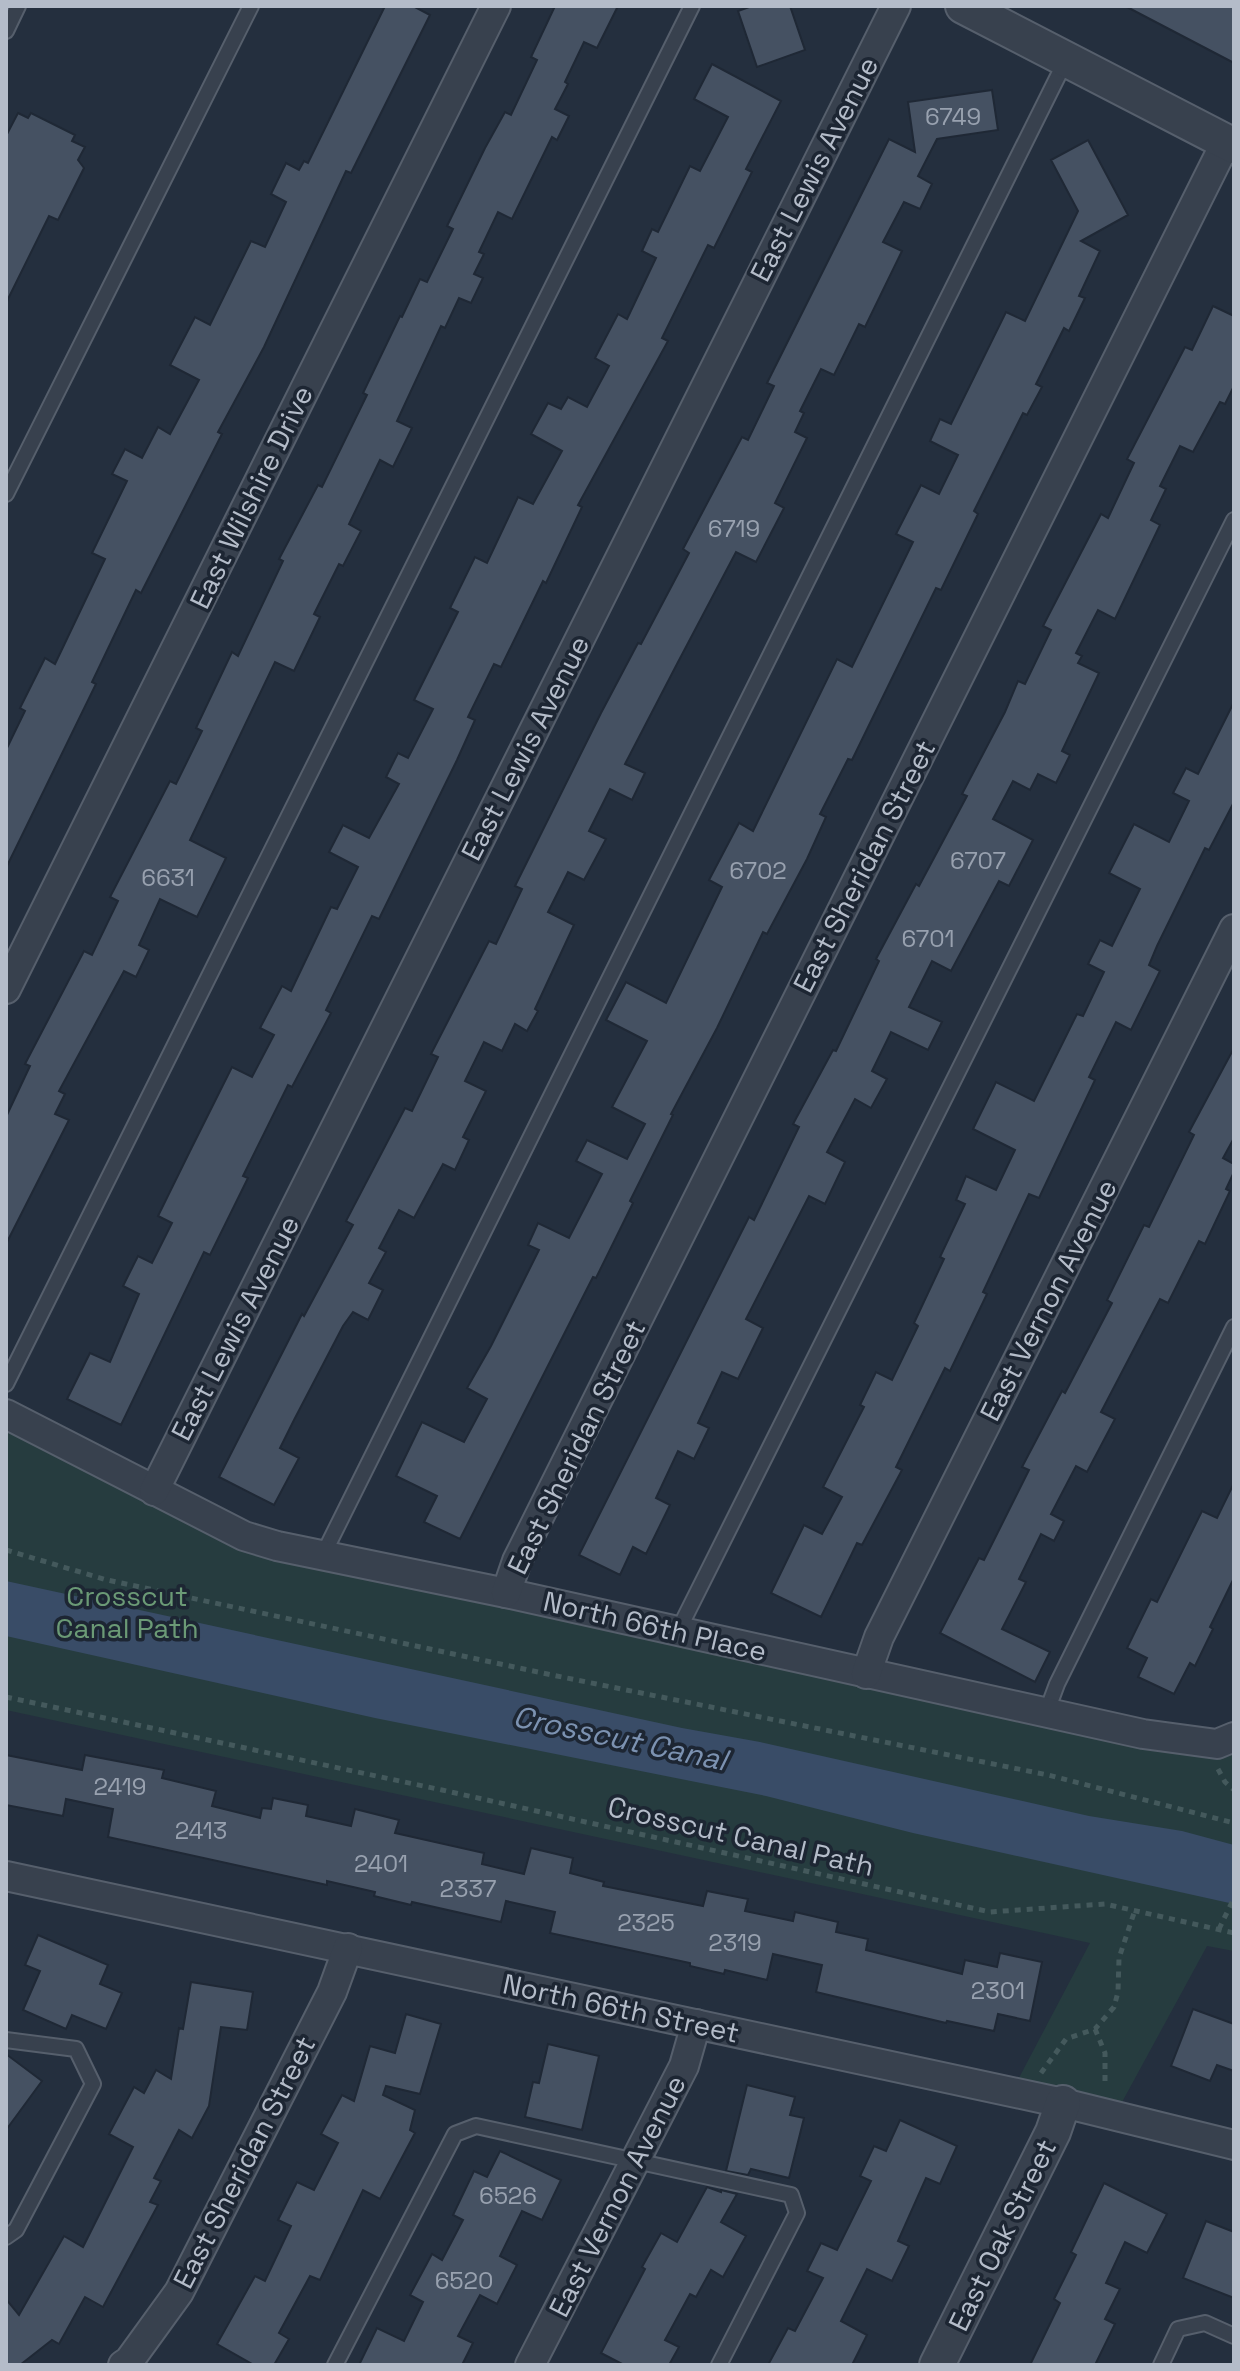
<svg xmlns="http://www.w3.org/2000/svg" width="1240" height="2371" viewBox="0 0 1240 2371" font-family="'Space Grotesk',sans-serif">
  <style>
    .green { fill: #263c3f }
    .water { fill: #394c67 }
    .building { fill: #455162; stroke: #1f2835; stroke-width: 2 }
    .lines { fill: none; stroke-linecap: round; stroke-linejoin: round }
    .service-casing { stroke: #565f6c; stroke-width: 18 }
    .minor-casing { stroke: #565f6c; stroke-width: 32 }
    .tertiary-casing { stroke: #565f6c; stroke-width: 38 }
    .path { stroke: #44595c; stroke-width: 5; stroke-dasharray: 6 6; stroke-linecap: butt }
    .service { stroke: #38414e; stroke-width: 14 }
    .minor { stroke: #38414e; stroke-width: 28 }
    .tertiary { stroke: #38414e; stroke-width: 34 }
    .labels { text-anchor: middle; dominant-baseline: central; stroke-width: 7; stroke-linejoin: round; paint-order: stroke }
    .number-label { font-size: 24px; fill: #98a1af }
    .street-label { font-size: 28px; fill: #b4bcc9; stroke: #1d2633 }
    .park-label { font-size: 28px; fill: #6b9a76; stroke: #1d2633 }
    .water-label { font-size: 30px; font-style: italic; fill: #7c92b1; stroke: #1d2633 }
  </style>
  <rect width="100%" height="100%" fill="#242f3e"/>
  <path class="green" d="M 6,1414 L 244,1536 L 866,1674 L 1234,1737 L 1234,1951 L 1207,1946 L 1115,2115 L 1011,2093 L 1090,1943 L 6,1710 Z"/>
  <path class="water" d="M 6,1581 L 682,1728 L 760,1742 L 1089,1816 L 1182,1831 L 1234,1845 L 1234,1904 L 913,1833 L 766,1796 L 375,1718 L 6,1636 Z"/>
  <g class="building">
    <path d="M 385,6 L 413,6 L 430,15 L 351,173 L 346,171 L 264,347 L 218,432 L 222,434 L 141,593 L 136,590 L 92,682 L 96,684 L 6,868 L 6,750 L 25,711 L 20,708 L 45,658 L 55,664 L 105,559 L 92,553 L 127,481 L 112,474 L 125,449 L 142,458 L 158,427 L 170,434 L 199,380 L 170,365 L 195,317 L 210,325 L 251,241 L 265,247 L 286,202 L 271,194 L 286,163 L 299,170 L 304,161 L 308,163 Z"/>
    <path d="M 555,6 L 618,6 L 597,48 L 584,42 L 565,82 L 568,84 L 555,109 L 569,116 L 557,140 L 552,137 L 512,219 L 498,212 L 479,252 L 484,254 L 474,274 L 483,278 L 471,303 L 459,298 L 445,328 L 441,326 L 397,421 L 412,428 L 393,467 L 380,460 L 349,524 L 361,531 L 343,566 L 339,564 L 314,614 L 320,617 L 294,671 L 275,662 L 190,840 L 226,858 L 197,917 L 160,899 L 139,945 L 149,950 L 136,977 L 124,971 L 59,1091 L 65,1094 L 55,1114 L 69,1120 L 6,1244 L 6,1117 L 30,1066 L 25,1064 L 84,951 L 92,955 L 118,901 L 110,897 L 170,781 L 176,784 L 202,731 L 196,728 L 232,652 L 238,656 L 283,561 L 279,559 L 318,485 L 322,487 L 367,395 L 363,393 L 400,316 L 402,317 L 420,279 L 427,282 L 453,229 L 447,226 L 485,148 L 505,112 L 511,115 L 537,60 L 531,57 Z"/>
    <path d="M 752,6 L 790,6 L 805,50 L 757,67 L 738,11 Z"/>
    <path d="M 1125,6 L 1234,6 L 1234,63 L 1213,52 Z"/>
    <path d="M 712,64 L 781,101 L 746,169 L 752,172 L 714,248 L 708,245 L 662,338 L 668,341 L 578,505 L 582,507 L 546,583 L 543,581 L 501,667 L 494,664 L 468,717 L 475,720 L 457,760 L 379,919 L 372,916 L 326,1010 L 331,1013 L 292,1087 L 288,1085 L 243,1176 L 248,1178 L 210,1255 L 204,1252 L 121,1425 L 67,1399 L 90,1353 L 110,1362 L 139,1294 L 123,1286 L 138,1256 L 152,1263 L 172,1223 L 158,1216 L 190,1151 L 232,1067 L 252,1077 L 274,1035 L 260,1028 L 282,986 L 291,991 L 331,907 L 337,909 L 358,867 L 329,852 L 343,825 L 369,838 L 399,784 L 386,777 L 398,753 L 408,758 L 433,709 L 414,700 L 458,612 L 450,608 L 475,557 L 487,563 L 518,497 L 533,504 L 562,451 L 531,434 L 548,403 L 561,409 L 568,397 L 587,407 L 609,366 L 595,358 L 618,314 L 627,319 L 656,258 L 642,251 L 652,229 L 658,232 L 690,166 L 700,171 L 728,117 L 694,99 Z"/>
    <path d="M 992,90 L 998,130 L 937,139 L 918,176 L 932,184 L 920,209 L 904,202 L 883,242 L 902,251 L 865,327 L 859,324 L 834,375 L 821,369 L 800,411 L 804,413 L 795,432 L 807,438 L 775,503 L 784,508 L 756,562 L 736,552 L 677,664 L 625,764 L 645,773 L 632,800 L 610,789 L 589,831 L 606,839 L 584,880 L 568,872 L 548,912 L 574,925 L 535,1009 L 538,1011 L 527,1031 L 515,1024 L 502,1051 L 484,1042 L 465,1081 L 486,1091 L 463,1137 L 469,1140 L 455,1170 L 443,1164 L 414,1218 L 399,1210 L 379,1248 L 386,1252 L 369,1283 L 383,1290 L 368,1320 L 353,1312 L 343,1326 L 294,1420 L 280,1448 L 299,1458 L 274,1505 L 219,1477 L 302,1314 L 304,1316 L 353,1225 L 346,1221 L 405,1108 L 412,1111 L 438,1057 L 431,1054 L 489,941 L 496,944 L 522,889 L 515,886 L 601,713 L 638,643 L 641,644 L 689,553 L 683,549 L 742,437 L 748,440 L 774,386 L 767,383 L 889,139 L 915,152 L 908,102 Z"/>
    <path d="M 18,113 L 28,118 L 31,113 L 75,135 L 72,141 L 85,147 L 78,160 L 84,168 L 58,220 L 49,216 L 6,303 L 6,136 Z"/>
    <path d="M 1088,140 L 1128,215 L 1081,241 L 1100,251 L 1079,296 L 1085,298 L 1069,331 L 1064,328 L 1036,384 L 1042,387 L 1027,415 L 1023,413 L 974,511 L 978,514 L 941,590 L 936,588 L 852,760 L 848,759 L 820,814 L 826,817 L 807,859 L 767,934 L 763,932 L 717,1028 L 671,1114 L 673,1115 L 630,1201 L 633,1203 L 596,1278 L 593,1277 L 460,1539 L 424,1522 L 437,1496 L 396,1476 L 422,1422 L 464,1442 L 487,1399 L 467,1388 L 491,1346 L 539,1250 L 528,1245 L 538,1223 L 569,1238 L 602,1174 L 576,1161 L 587,1140 L 627,1159 L 645,1124 L 612,1107 L 647,1041 L 606,1020 L 626,982 L 666,1003 L 722,887 L 709,880 L 739,823 L 753,831 L 837,659 L 852,667 L 913,542 L 896,534 L 921,485 L 939,494 L 958,455 L 930,441 L 940,419 L 951,424 L 1006,312 L 1025,321 L 1078,211 L 1051,160 Z"/>
    <path d="M 1213,306 L 1234,316 L 1234,386 L 1225,404 L 1220,402 L 1193,452 L 1180,446 L 1160,486 L 1166,489 L 1151,520 L 1160,525 L 1115,619 L 1098,610 L 1076,653 L 1082,656 L 1078,663 L 1099,673 L 1062,751 L 1070,755 L 1056,783 L 1038,774 L 1030,790 L 1013,781 L 993,819 L 1033,840 L 1009,886 L 999,881 L 951,971 L 932,961 L 909,1007 L 942,1022 L 928,1050 L 891,1032 L 872,1071 L 887,1079 L 871,1108 L 855,1099 L 827,1152 L 845,1162 L 825,1204 L 809,1196 L 746,1319 L 763,1328 L 738,1379 L 722,1372 L 698,1423 L 709,1428 L 694,1459 L 678,1451 L 656,1498 L 670,1505 L 646,1554 L 633,1547 L 620,1575 L 579,1555 L 749,1217 L 754,1220 L 799,1127 L 793,1124 L 833,1050 L 836,1051 L 879,961 L 876,959 L 916,884 L 919,886 L 967,796 L 962,794 L 1005,712 L 1018,681 L 1025,684 L 1051,630 L 1043,626 L 1101,514 L 1108,518 L 1134,463 L 1127,459 L 1185,347 L 1192,350 Z"/>
    <path d="M 1234,702 L 1234,802 L 1209,850 L 1205,848 L 1157,946 L 1149,965 L 1160,971 L 1131,1030 L 1116,1022 L 1089,1077 L 1095,1080 L 1039,1198 L 1029,1194 L 983,1292 L 987,1294 L 950,1371 L 945,1368 L 896,1467 L 902,1470 L 862,1545 L 857,1543 L 821,1617 L 771,1593 L 804,1525 L 822,1534 L 842,1497 L 823,1487 L 864,1407 L 860,1405 L 876,1372 L 892,1380 L 918,1326 L 914,1323 L 944,1259 L 940,1257 L 965,1204 L 956,1200 L 966,1176 L 996,1190 L 1015,1150 L 973,1129 L 996,1082 L 1034,1101 L 1077,1014 L 1083,1016 L 1104,972 L 1088,964 L 1100,940 L 1112,946 L 1140,889 L 1109,873 L 1134,824 L 1169,842 L 1189,801 L 1173,793 L 1186,768 L 1198,774 Z"/>
    <path d="M 1234,1048 L 1234,1138 L 1223,1158 L 1234,1164 L 1234,1172 L 1226,1189 L 1230,1191 L 1205,1244 L 1199,1241 L 1168,1303 L 1160,1299 L 1101,1412 L 1115,1419 L 1087,1472 L 1076,1466 L 1051,1514 L 1064,1521 L 1054,1541 L 1041,1534 L 1019,1579 L 1026,1582 L 1002,1629 L 1050,1652 L 1035,1682 L 940,1633 L 979,1558 L 984,1560 L 1029,1470 L 1022,1467 L 1062,1391 L 1065,1393 L 1112,1303 L 1107,1300 L 1144,1225 L 1149,1227 L 1194,1135 L 1189,1132 Z"/>
    <path d="M 1234,1483 L 1234,1578 L 1210,1627 L 1213,1629 L 1195,1666 L 1190,1663 L 1174,1694 L 1138,1677 L 1147,1658 L 1127,1648 L 1151,1599 L 1157,1602 L 1202,1511 L 1217,1518 Z"/>
    <path d="M 6,1755 L 82,1770 L 85,1755 L 164,1770 L 162,1778 L 216,1791 L 212,1806 L 260,1818 L 262,1808 L 271,1809 L 273,1798 L 308,1805 L 306,1816 L 351,1826 L 355,1809 L 399,1820 L 395,1833 L 484,1853 L 482,1864 L 524,1874 L 531,1848 L 573,1858 L 570,1873 L 604,1882 L 603,1886 L 703,1906 L 707,1891 L 748,1899 L 745,1911 L 793,1921 L 795,1912 L 838,1922 L 836,1932 L 868,1939 L 866,1950 L 962,1974 L 965,1960 L 997,1967 L 1000,1953 L 1042,1962 L 1030,2021 L 998,2014 L 994,2031 L 947,2021 L 946,2023 L 816,1992 L 822,1965 L 773,1954 L 767,1980 L 725,1970 L 724,1974 L 690,1966 L 690,1963 L 550,1933 L 555,1912 L 506,1901 L 501,1922 L 412,1902 L 411,1905 L 374,1896 L 375,1892 L 327,1881 L 327,1885 L 108,1837 L 113,1809 L 66,1799 L 63,1816 L 6,1805 Z"/>
    <path d="M 38,1935 L 108,1965 L 100,1984 L 122,1993 L 106,2029 L 72,2015 L 66,2029 L 23,2010 L 40,1971 L 25,1965 Z"/>
    <path d="M 191,1982 L 253,1992 L 247,2030 L 221,2027 L 209,2106 L 192,2138 L 179,2130 L 154,2178 L 161,2181 L 150,2202 L 158,2205 L 103,2307 L 85,2297 L 59,2344 L 52,2340 L 20,2365 L 6,2365 L 6,2299 L 19,2315 L 64,2236 L 83,2247 L 133,2147 L 109,2134 L 134,2087 L 144,2093 L 156,2070 L 171,2079 L 179,2028 L 183,2029 Z"/>
    <path d="M 1193,2009 L 1234,2024 L 1234,2071 L 1217,2065 L 1210,2081 L 1171,2066 Z"/>
    <path d="M 406,2014 L 441,2024 L 420,2094 L 386,2086 L 383,2095 L 415,2110 L 410,2130 L 415,2133 L 380,2199 L 363,2190 L 320,2280 L 310,2276 L 279,2333 L 289,2339 L 274,2365 L 254,2365 L 217,2344 L 255,2276 L 265,2281 L 291,2226 L 278,2220 L 297,2182 L 314,2190 L 338,2143 L 321,2134 L 342,2095 L 354,2101 L 370,2046 L 395,2053 Z"/>
    <path d="M 548,2044 L 599,2056 L 582,2130 L 525,2117 L 533,2082 L 539,2083 Z"/>
    <path d="M 6,2054 L 42,2081 L 6,2130 Z"/>
    <path d="M 747,2085 L 795,2097 L 790,2115 L 804,2118 L 789,2178 L 751,2169 L 748,2175 L 726,2171 Z"/>
    <path d="M 900,2120 L 957,2146 L 940,2184 L 926,2178 L 898,2241 L 909,2246 L 892,2281 L 867,2269 L 841,2321 L 867,2335 L 852,2365 L 768,2365 L 788,2328 L 795,2331 L 823,2278 L 807,2271 L 821,2243 L 837,2250 L 871,2181 L 860,2176 L 874,2146 L 886,2151 Z"/>
    <path d="M 500,2151 L 561,2180 L 542,2220 L 522,2211 L 500,2256 L 517,2265 L 497,2304 L 480,2295 L 458,2336 L 473,2343 L 462,2365 L 359,2365 L 377,2328 L 404,2341 L 423,2302 L 410,2295 L 432,2254 L 442,2260 L 463,2220 L 453,2215 L 474,2171 L 487,2177 Z"/>
    <path d="M 1104,2183 L 1167,2214 L 1147,2253 L 1125,2242 L 1106,2283 L 1120,2289 L 1105,2319 L 1115,2324 L 1095,2365 L 1030,2365 L 1060,2303 L 1054,2299 L 1076,2255 L 1071,2252 Z"/>
    <path d="M 707,2187 L 721,2192 L 721,2190 L 737,2194 L 721,2222 L 746,2236 L 723,2277 L 711,2270 L 696,2297 L 690,2294 L 665,2340 L 679,2347 L 669,2365 L 624,2365 L 601,2353 L 645,2269 L 642,2267 L 661,2233 L 677,2242 Z"/>
    <path d="M 1206,2221 L 1234,2232 L 1234,2298 L 1183,2278 Z"/>
  </g>
  <g class="lines">
    <defs>
      <g id="service">
        <path d="M 6,31 L 18,6"/>
        <path d="M 6,494 L 251,6"/>
        <path d="M 6,1384 L 692,6"/>
        <path d="M 322,1557 L 1066,60"/>
        <path d="M 678,1631 L 1234,520"/>
        <path d="M 1047,1711 L 1057,1684 L 1234,1327"/>
        <path d="M 6,2040 L 76,2049 L 93,2084 L 16,2230 L 6,2237"/>
        <path d="M 335,2365 L 455,2134 L 476,2126 L 791,2195 L 797,2213 L 719,2365"/>
        <path d="M 1161,2365 L 1178,2329 L 1205,2323 L 1234,2336"/>
      </g>
      <g id="minor">
        <path d="M 6,989 L 496,6"/>
        <path d="M 6,1414 L 244,1536 L 277,1546 L 506,1593 L 1143,1734 L 1217,1744 L 1234,1737"/>
        <path d="M 154,1491 L 896,6"/>
        <path d="M 506,1593 L 517,1561 L 1226,142"/>
        <path d="M 866,1674 L 879,1637 L 1234,929"/>
        <path d="M 6,1876 L 1063,2103 L 1234,2145"/>
        <path d="M 123,2365 L 129,2361 L 179,2292 L 332,1992 L 348,1948"/>
        <path d="M 530,2365 L 684,2066 L 696,2024"/>
      </g>
      <g id="tertiary">
        <path d="M 963,6 L 1234,146"/>
        <path d="M 937,2365 L 1053,2132 L 1063,2103"/>
      </g>
    </defs>
    <use href="#service" class="service-casing"/>
    <use href="#minor" class="minor-casing"/>
    <use href="#tertiary" class="tertiary-casing"/>
    <g class="path">
      <path d="M 6,1550 L 107,1580 L 552,1675 L 1048,1775 L 1234,1823"/>
      <path d="M 6,1697 L 442,1790 L 990,1912 L 1105,1904 L 1234,1933"/>
      <path d="M 1218,1769 L 1225,1782 L 1234,1790"/>
      <path d="M 1219,1929 L 1234,1898"/>
      <path d="M 1095,2029 L 1105,2053 L 1105,2086"/>
      <path d="M 1041,2073 L 1066,2039 L 1095,2029 L 1114,2007 L 1118,1992 L 1119,1958 L 1135,1910"/>
    </g>
    <use href="#service" class="service"/>
    <use href="#minor" class="minor"/>
    <use href="#tertiary" class="tertiary"/>
  </g>
  <g class="labels">
    <g class="number-label">
      <text x="953" y="116">6749</text>
      <text x="734" y="528">6719</text>
      <text x="978" y="860">6707</text>
      <text x="758" y="870">6702</text>
      <text x="168" y="877">6631</text>
      <text x="928" y="938">6701</text>
      <text x="120" y="1786">2419</text>
      <text x="201" y="1830">2413</text>
      <text x="381" y="1863">2401</text>
      <text x="468" y="1888">2337</text>
      <text x="646" y="1922">2325</text>
      <text x="735" y="1942">2319</text>
      <text x="998" y="1990">2301</text>
      <text x="508" y="2195">6526</text>
      <text x="464" y="2280">6520</text>
    </g>
    <g class="street-label">
      <text transform="translate(814 169) rotate(-63)">East Lewis Avenue</text>
      <text transform="translate(251 497) rotate(-64)">East Wilshire Drive</text>
      <text transform="translate(525 748) rotate(-63)">East Lewis Avenue</text>
      <text transform="translate(864 866) rotate(-63)">East Sheridan Street</text>
      <text transform="translate(1048 1300) rotate(-63)">East Vernon Avenue</text>
      <text transform="translate(235 1328) rotate(-63)">East Lewis Avenue</text>
      <text transform="translate(576 1447) rotate(-64)">East Sheridan Street</text>
      <text transform="translate(655 1626) rotate(13)">North 66th Place</text>
      <text transform="translate(741 1836) rotate(13)">Crosscut Canal Path</text>
      <text transform="translate(621 2008) rotate(12)">North 66th Street</text>
      <text transform="translate(244 2162) rotate(-63)">East Sheridan Street</text>
      <text transform="translate(617 2196) rotate(-63)">East Vernon Avenue</text>
      <text transform="translate(1002 2235) rotate(-64)">East Oak Street</text>
    </g>
    <g class="park-label">
      <text x="127" y="1596">Crosscut<tspan x="127" dy="32">Canal Path</tspan></text>
    </g>
    <g class="water-label">
      <text transform="translate(620 1738) rotate(12)">Crosscut Canal</text>
    </g>
  </g>
  <rect width="1240" height="2371" fill="none" stroke="#b4bcc9" stroke-width="16"/>
</svg>
